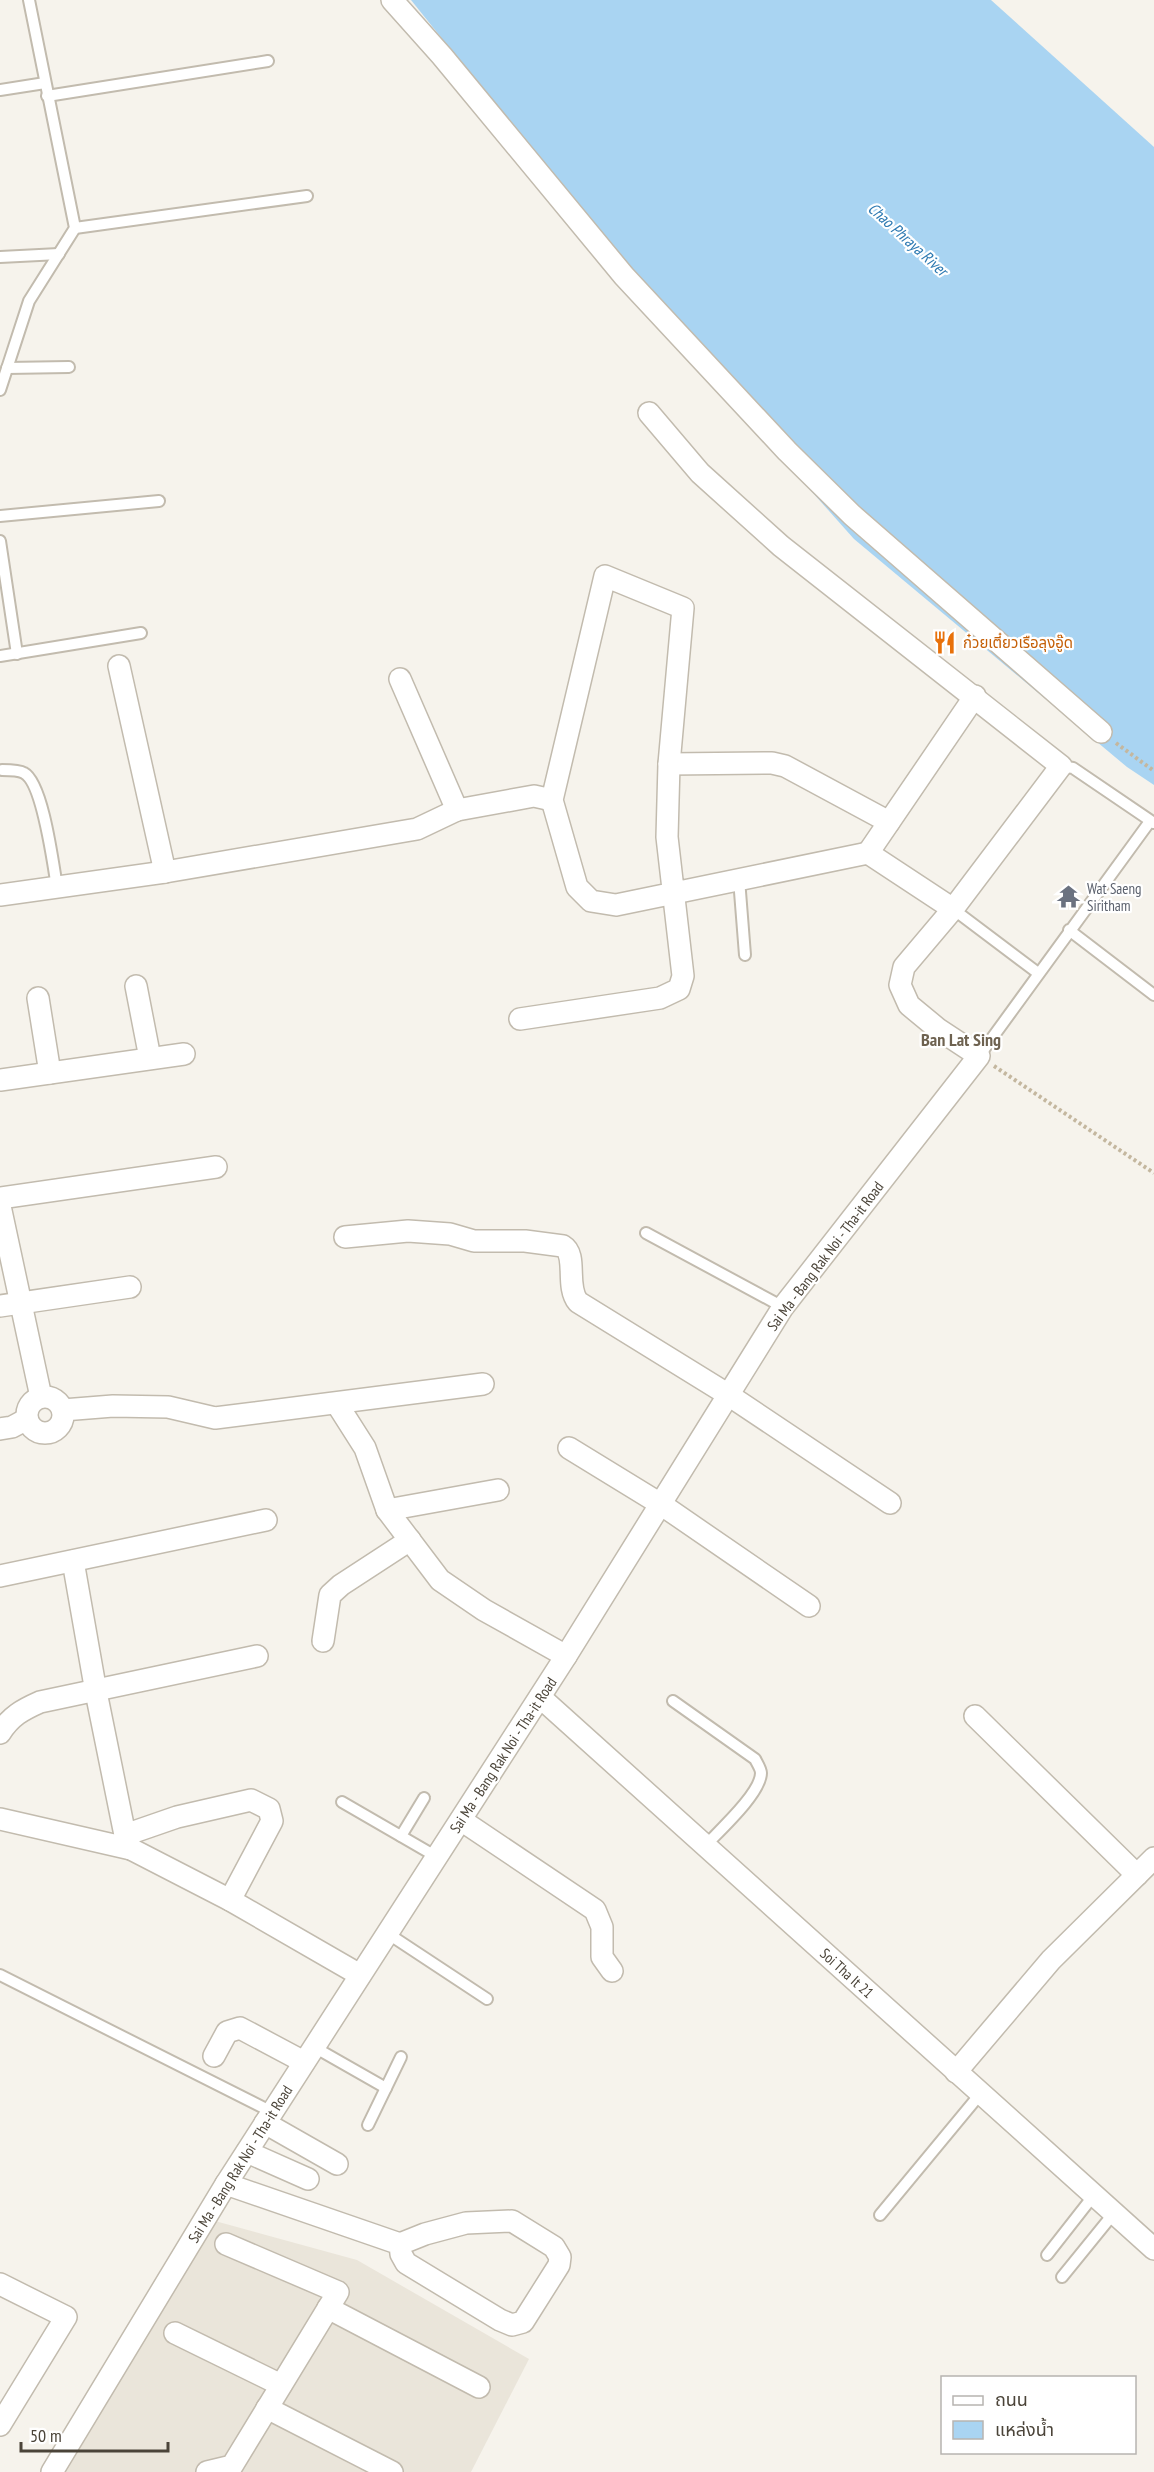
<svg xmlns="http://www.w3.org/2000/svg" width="1154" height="2472" viewBox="0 0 1154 2472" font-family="'PT Sans Narrow','Noto Sans Thai',sans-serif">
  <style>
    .residential { fill: #eae5da }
    .water { fill: #a9d4f2 }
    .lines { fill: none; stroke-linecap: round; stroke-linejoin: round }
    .lane-casing { stroke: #c2bbae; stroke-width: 14 }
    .street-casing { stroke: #c2bbae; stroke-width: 24 }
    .path { stroke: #c4b79f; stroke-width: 4; stroke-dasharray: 3 3; stroke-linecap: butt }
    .lane { stroke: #fff; stroke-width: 10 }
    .street { stroke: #fff; stroke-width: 21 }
    .labels { text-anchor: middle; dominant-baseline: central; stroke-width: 4.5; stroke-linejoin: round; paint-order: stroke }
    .food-label { font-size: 15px; fill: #c56008; stroke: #fff; text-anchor: start }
    .worship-label { font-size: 15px; fill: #5b616d; stroke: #fff; text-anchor: start }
    .street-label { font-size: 15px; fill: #4b4439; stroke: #fff }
    .water-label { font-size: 16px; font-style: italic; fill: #2e7ab2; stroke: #fff }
    .quarter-label { font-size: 18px; font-weight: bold; fill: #6e6250; stroke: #fff }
  </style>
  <rect width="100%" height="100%" fill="#f6f3ec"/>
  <path class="residential" d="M 215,2221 L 357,2260 L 529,2359 L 471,2472 L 66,2472 Z"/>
  <path class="water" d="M 411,0 L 991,0 L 1154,147 L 1154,785 L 1127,767 L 854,539 L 748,420 Z"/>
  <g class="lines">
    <defs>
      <g id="lane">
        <path d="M 0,90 L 45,83"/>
        <path d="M 47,96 L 268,61"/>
        <path d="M 75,228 L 307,196"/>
        <path d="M 0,257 L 59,254"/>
        <path d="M 7,368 L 69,367"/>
        <path d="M 0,390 L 29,301 L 75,228 L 29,0"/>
        <path d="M 0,516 L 159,501"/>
        <path d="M 0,541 L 17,654"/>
        <path d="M 0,656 L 141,633"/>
        <path d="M 1061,766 L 1073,768 L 1154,823"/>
        <path d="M 2,770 C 8,770 19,770 24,773 C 43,783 53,864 57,887"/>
        <path d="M 739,879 L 745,955"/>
        <path d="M 953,909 L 1038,973"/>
        <path d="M 1069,930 L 1154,995"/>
        <path d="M 979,1056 L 1148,824"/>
        <path d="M 646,1233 L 783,1307"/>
        <path d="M 673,1701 L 755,1759 C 757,1763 761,1769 761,1773 C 761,1793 719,1831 705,1846"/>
        <path d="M 342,1802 L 437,1857"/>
        <path d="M 401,1836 L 424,1798"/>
        <path d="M 387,1933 L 487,1999"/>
        <path d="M 0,1975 L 272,2112"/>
        <path d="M 314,2047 L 386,2088"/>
        <path d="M 368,2125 L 401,2057"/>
        <path d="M 880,2215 L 981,2093"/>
        <path d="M 1047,2255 L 1094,2195"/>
        <path d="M 1062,2277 L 1114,2213"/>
      </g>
      <g id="street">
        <path d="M 392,0 L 442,56 L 624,276 L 787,451 L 852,515 L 1101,732"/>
        <path d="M 119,666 L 165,872"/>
        <path d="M 400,679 L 457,810"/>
        <path d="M 669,764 L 772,763 L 785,766 L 889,822"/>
        <path d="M 868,853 L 975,696"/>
        <path d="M 0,895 L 165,872 L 417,829 L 457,810 L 534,796 L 552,800"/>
        <path d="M 136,986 L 150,1058"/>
        <path d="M 38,998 L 50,1073"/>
        <path d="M 520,1019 L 660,998 L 679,989 L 683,976 L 667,837 L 669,764 L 683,608 L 605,576 L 552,800 L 577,887 L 591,901 L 616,905 L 868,853 L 953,909"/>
        <path d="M 0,1080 L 184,1054"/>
        <path d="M 0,1198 L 216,1167"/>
        <path d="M 0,1206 L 41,1397"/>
        <path d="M 345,1237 L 408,1231 L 450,1234 L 474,1241 L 525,1241 L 563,1246 C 578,1255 565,1286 578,1302 L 727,1394 L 890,1503"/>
        <path d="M 0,1306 L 130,1287"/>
        <circle cx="45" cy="1415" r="18"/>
        <path d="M 337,1404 L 365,1448 L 387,1510 L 440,1580 L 484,1610 L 566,1656"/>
        <path d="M 63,1410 L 113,1406 L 168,1407 L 215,1418 L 483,1384"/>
        <path d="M 0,1429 L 12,1427 L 27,1419"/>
        <path d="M 569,1448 L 662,1505 L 809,1606"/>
        <path d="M 387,1510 L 498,1490"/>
        <path d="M 73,1561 L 96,1692 L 125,1835 L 131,1849"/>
        <path d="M 0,1576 L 266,1520"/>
        <path d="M 323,1641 L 330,1595 L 341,1585 L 410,1540"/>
        <path d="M 540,1697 L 1154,2249"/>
        <path d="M 975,1716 L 1137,1875"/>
        <path d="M 0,1733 C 11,1716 22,1710 40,1702 L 257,1656"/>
        <path d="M 0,1819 L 131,1849 L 230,1900 L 360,1975"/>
        <path d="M 461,1820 L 595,1910 L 602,1927 L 602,1957 L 612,1971"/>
        <path d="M 125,1835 L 177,1817 L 251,1800 L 269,1809 L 272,1821 L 230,1900"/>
        <path d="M 214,2056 L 227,2032 L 240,2028 L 304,2062"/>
        <path d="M 956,2072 L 1051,1960 L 1154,1858"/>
        <path d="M 265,2123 L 337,2164"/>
        <path d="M 247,2152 L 308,2179"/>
        <path d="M 226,2184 L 400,2244 L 425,2234 L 466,2223 L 512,2221 L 554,2247 L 560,2257 L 559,2265 L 523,2322 L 512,2325 L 500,2320 L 406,2263 L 401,2254 L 400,2244"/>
        <path d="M 0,2284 L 66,2317 L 0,2425"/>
        <path d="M 328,2308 L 479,2387"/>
        <path d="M 175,2333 L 281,2385"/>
        <path d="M 267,2408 L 392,2472"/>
        <path d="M 52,2472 L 226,2184 L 566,1656 L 783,1307 L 979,1056 L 938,1029 L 909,1005 L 900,985 L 904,967 L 953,909 L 1061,766 L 781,546 L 700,473 L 649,413"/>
        <path d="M 207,2472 L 232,2466 L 338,2292 L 226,2244"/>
      </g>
    </defs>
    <use href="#lane" class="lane-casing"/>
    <use href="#street" class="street-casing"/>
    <g class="path">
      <path d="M 1116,743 L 1154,771"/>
      <path d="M 994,1066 L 1154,1173"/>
    </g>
    <use href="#lane" class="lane"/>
    <use href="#street" class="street"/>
  </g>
  <defs>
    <symbol id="restaurant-bare" viewBox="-9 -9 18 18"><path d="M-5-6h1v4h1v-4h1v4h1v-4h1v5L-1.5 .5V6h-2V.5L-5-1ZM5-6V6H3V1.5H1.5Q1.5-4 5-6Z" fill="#e8710a" stroke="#fff" stroke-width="2.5" paint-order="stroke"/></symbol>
    <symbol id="temple-bare" viewBox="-9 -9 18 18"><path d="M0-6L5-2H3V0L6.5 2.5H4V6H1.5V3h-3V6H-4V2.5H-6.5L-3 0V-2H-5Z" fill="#6b7280" stroke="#fff" stroke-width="2.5" paint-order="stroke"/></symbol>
  </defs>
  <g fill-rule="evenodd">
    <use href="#restaurant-bare" x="928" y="626" width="33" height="33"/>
    <use href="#temple-bare" x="1052" y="880" width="33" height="33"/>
  </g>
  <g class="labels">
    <g class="food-label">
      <text x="963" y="642">ก๋วยเตี๋ยวเรือลุงอู๊ด</text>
    </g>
    <g class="worship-label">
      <text x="1087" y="888">Wat Saeng<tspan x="1087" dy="17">Siritham</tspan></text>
    </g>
    <g class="street-label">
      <text transform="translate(825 1256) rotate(-53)">Sai Ma - Bang Rak Noi - Tha-it Road</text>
      <text transform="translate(503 1755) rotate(-57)">Sai Ma - Bang Rak Noi - Tha-it Road</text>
      <text transform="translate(847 1973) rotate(42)">Soi Tha It 21</text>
      <text transform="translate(240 2164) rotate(-58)">Sai Ma - Bang Rak Noi - Tha-it Road</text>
    </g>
    <g class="water-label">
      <text transform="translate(908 239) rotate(42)">Chao Phraya River</text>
    </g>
    <g class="quarter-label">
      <text x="961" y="1039">Ban Lat Sing</text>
    </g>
  </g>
  <rect x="941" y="2376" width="195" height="78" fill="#ffffff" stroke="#b7b4b0" stroke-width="1.5"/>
  <rect x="953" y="2396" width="30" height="9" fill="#ffffff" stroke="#b7b4b0" stroke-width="1.5"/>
  <text x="995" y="2406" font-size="18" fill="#4b4439">ถนน</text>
  <rect x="953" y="2421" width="30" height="18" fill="#a9d4f2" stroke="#b7b4b0" stroke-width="1.5"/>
  <text x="995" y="2436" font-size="18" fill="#4b4439">แหล่งน้ำ</text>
  <path d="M21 2442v9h147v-9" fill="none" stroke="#4b4439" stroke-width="3"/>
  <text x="30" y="2442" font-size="18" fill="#4b4439" stroke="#ffffff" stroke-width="4.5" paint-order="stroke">50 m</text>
</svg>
